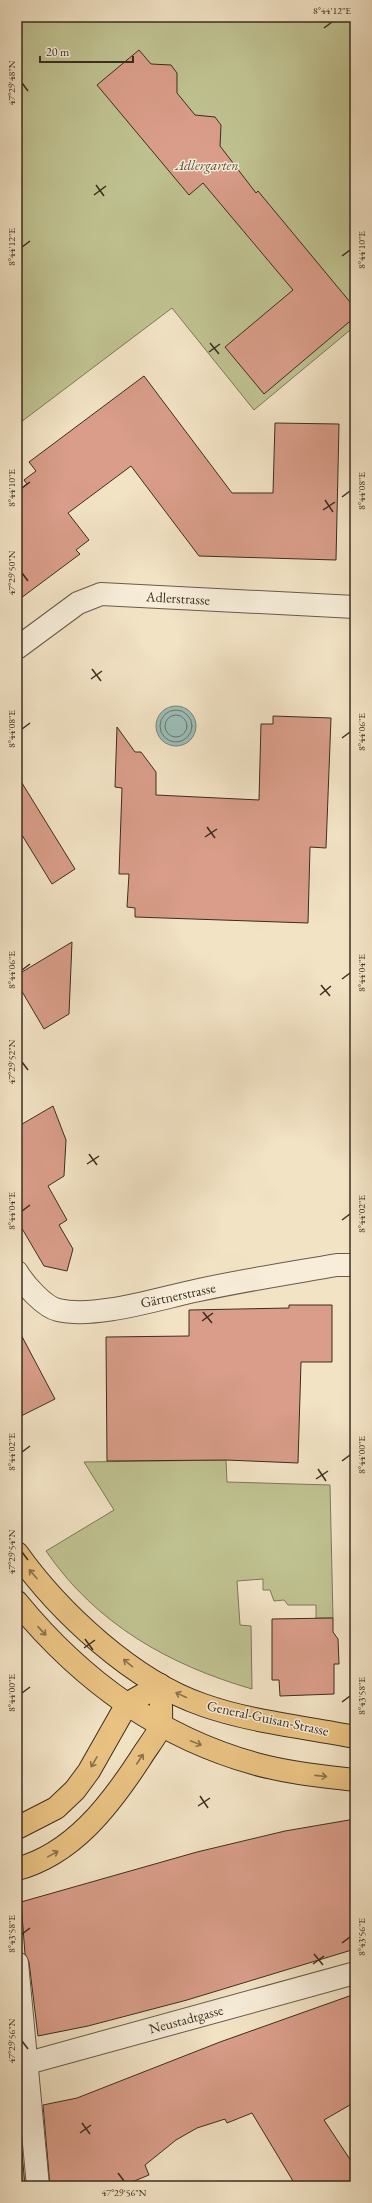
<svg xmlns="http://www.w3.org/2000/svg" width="372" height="2203" viewBox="0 0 372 2203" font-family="'EB Garamond',serif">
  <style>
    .green { fill: #c0c291; stroke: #7e7858 }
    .water { fill: #9bbeb7; stroke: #75847a }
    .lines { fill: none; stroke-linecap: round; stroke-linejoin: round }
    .shore { stroke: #6b766b; stroke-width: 1 }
    .building { fill: #d99d89; stroke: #3b2e1f }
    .pedestrian-casing { stroke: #695b48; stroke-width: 24 }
    .minor-casing { stroke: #695b48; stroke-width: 24 }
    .primary-casing { stroke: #3b2e1f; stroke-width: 24 }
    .pedestrian { stroke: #f7edd9; stroke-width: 22 }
    .minor { stroke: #f7edd9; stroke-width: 22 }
    .primary { stroke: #e9c282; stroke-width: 22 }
    .oneway { stroke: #89714c }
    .ticks { fill: none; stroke: #3b2e1f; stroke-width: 1.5 }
    .labels { text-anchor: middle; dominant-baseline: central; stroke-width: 3; stroke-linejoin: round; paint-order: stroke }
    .park-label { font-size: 14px; font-style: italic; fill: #5c533c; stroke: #f7edd9 }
    .street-label { font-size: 14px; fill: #3b2e1f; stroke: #f7edd9 }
    .neatline { fill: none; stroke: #3b2e1f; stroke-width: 1.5 }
    .ticks-label { font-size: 10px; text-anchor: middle; fill: #3b2e1f }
  </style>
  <rect width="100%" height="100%" fill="#f2e3c5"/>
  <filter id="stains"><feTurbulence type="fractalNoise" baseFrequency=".005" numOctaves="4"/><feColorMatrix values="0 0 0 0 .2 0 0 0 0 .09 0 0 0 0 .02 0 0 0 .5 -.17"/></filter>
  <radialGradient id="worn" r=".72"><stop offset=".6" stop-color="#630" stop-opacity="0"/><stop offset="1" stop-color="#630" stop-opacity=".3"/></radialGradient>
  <g class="green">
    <path d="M 17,17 L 355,17 L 355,326 L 254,410 L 172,308 L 17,425 Z"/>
    <path d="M 226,1460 L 227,1482 L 330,1485 L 333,1618 L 316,1618 L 316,1605 L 288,1605 L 284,1600 L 274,1601 L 270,1590 L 263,1590 L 263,1579 L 237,1581 L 240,1625 L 251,1626 L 252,1689 C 169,1665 96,1624 46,1551 L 114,1510 L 84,1462 Z"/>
  </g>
  <circle class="water" cx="176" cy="726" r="20"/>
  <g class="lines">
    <g class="shore">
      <circle cx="176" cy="726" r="16"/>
      <circle cx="176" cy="726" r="11"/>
    </g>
  </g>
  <g class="building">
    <path d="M 139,50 L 151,64 L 171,65 L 177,73 L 177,93 L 195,115 L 215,117 L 221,125 L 220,146 L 256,193 L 258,191 L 355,308 L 355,317 L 264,394 L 225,347 L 293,290 L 203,183 L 189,195 L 97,85 Z"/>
    <path d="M 144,376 L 232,493 L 273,493 L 275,423 L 339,424 L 336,560 L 199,556 L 131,466 L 68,513 L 89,540 L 76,550 L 80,554 L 17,601 L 17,491 L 27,484 L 24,480 L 36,471 L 29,462 Z"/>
    <path d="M 273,716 L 331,718 L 326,848 L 310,847 L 308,923 L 135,917 L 135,908 L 127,907 L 129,874 L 119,874 L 122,788 L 115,787 L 117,727 L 135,752 L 141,752 L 156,772 L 156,795 L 259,800 L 261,724 L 273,724 Z"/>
    <path d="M 17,775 L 75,869 L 52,884 L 17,827 Z"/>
    <path d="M 72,942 L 69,1014 L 44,1029 L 17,983 L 17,975 Z"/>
    <path d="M 53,1106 L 66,1140 L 64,1176 L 48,1186 L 67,1220 L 59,1225 L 73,1249 L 67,1271 L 44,1266 L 17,1220 L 17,1127 Z"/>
    <path d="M 289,1305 L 332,1305 L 332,1362 L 301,1362 L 298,1463 L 226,1460 L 107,1461 L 106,1337 L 189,1336 L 189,1310 L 289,1308 Z"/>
    <path d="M 17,1327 L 55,1399 L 17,1418 Z"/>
    <path d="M 333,1618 L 333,1632 L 338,1639 L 339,1664 L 334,1664 L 334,1694 L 280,1696 L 279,1680 L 272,1680 L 272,1619 Z"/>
    <path d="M 355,1819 L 355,1949 L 187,2000 L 88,2026 L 38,2036 L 29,1962 L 25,1954 L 21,1902 L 197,1852 L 285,1831 Z"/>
    <path d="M 355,1994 L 355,2102 L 324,2120 L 355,2167 L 355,2186 L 296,2186 L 252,2113 L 227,2123 L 225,2119 L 197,2128 L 176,2140 L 145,2165 L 149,2175 L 122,2186 L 50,2186 L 43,2105 L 77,2098 L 220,2042 Z"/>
    <path d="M 18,2108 L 25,2186 L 17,2186 Z"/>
  </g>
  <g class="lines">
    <defs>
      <g id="pedestrian">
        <path d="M 17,1963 L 38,2186"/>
        <path d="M 17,2066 L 355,1973"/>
      </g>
      <g id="minor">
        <path d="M 17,648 L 78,603 L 101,594 L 355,607"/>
        <path d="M 17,1272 C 24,1284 44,1307 58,1310 C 97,1319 160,1298 199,1290 C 245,1280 291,1273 337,1265 L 355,1265"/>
      </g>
      <g id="primary">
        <path d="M 17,1553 C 59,1612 133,1681 203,1705 C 251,1722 305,1727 355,1737"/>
        <path d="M 17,1602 C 81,1680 158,1737 256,1764 C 289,1773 322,1776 355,1780"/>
        <path d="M 17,1828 L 56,1808 L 75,1790 L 89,1771 L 127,1704 L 160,1685"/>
        <path d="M 17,1869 C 73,1854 110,1805 140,1759 C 146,1749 155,1738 160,1728 C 163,1719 160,1695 160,1685"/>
      </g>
    </defs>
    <use href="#pedestrian" class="pedestrian-casing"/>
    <use href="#minor" class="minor-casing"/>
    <use href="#primary" class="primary-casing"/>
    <use href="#pedestrian" class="pedestrian"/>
    <use href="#minor" class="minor"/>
    <use href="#primary" class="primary"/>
  </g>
  <defs><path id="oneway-shaft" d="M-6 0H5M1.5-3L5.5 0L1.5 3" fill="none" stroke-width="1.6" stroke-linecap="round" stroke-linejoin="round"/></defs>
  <g class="oneway">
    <use href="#oneway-shaft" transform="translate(33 1574) rotate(-131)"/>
    <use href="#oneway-shaft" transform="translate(42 1631) rotate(47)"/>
    <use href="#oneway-shaft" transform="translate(128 1663) rotate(-141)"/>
    <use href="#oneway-shaft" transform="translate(181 1695) rotate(-155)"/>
    <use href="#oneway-shaft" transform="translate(196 1743) rotate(22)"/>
    <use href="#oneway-shaft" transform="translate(140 1759) rotate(-57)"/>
    <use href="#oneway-shaft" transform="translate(94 1762) rotate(120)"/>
    <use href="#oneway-shaft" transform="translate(321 1776) rotate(6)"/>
    <use href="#oneway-shaft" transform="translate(53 1854) rotate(-29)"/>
  </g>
  <path class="ticks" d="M 324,28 L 332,22M 22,83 L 28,91M 96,185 L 104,196M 94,195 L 106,186M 22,247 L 30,241M 342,256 L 350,250M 210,343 L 219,354M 209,352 L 220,344M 22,488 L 30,482M 342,497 L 350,491M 325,500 L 333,512M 323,510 L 335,502M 22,573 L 28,581M 92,669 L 101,681M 91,679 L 102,671M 22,729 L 30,723M 342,738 L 350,732M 207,827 L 215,838M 205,837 L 217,829M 22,970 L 30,964M 342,979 L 350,973M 321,985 L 330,996M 320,995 L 331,986M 22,1062 L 28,1070M 89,1154 L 97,1165M 87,1164 L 99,1156M 22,1211 L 30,1205M 342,1220 L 350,1214M 203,1312 L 212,1323M 202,1321 L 213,1313M 22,1452 L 30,1446M 342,1461 L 350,1455M 318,1469 L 326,1481M 316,1479 L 328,1471M 22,1552 L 28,1560M 85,1639 L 93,1650M 84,1648 L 95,1640M 22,1693 L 30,1687M 342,1702 L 350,1696M 200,1796 L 208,1808M 198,1806 L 210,1798M 22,1934 L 30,1928M 342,1943 L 350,1937M 314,1954 L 323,1965M 313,1964 L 324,1956M 22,2041 L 28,2049M 82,2123 L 90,2134M 80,2133 L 91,2125M 118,2173 L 124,2181"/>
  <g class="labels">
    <g class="park-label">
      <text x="207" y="165">Adlergarten</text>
    </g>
    <g class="street-label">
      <text transform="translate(178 598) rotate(3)">Adlerstrasse</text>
      <text transform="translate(178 1295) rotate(-12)">Gärtnerstrasse</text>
      <text transform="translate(268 1718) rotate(12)">General-Guisan-Strasse</text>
      <text transform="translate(186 2019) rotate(-15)">Neustadtgasse</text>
    </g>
  </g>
  <rect width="372" height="2203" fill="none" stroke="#f2e3c5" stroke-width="44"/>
  <path d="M40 56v6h93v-6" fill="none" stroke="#3b2e1f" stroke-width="2"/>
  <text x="46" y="56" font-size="12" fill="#3b2e1f" stroke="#f7edd9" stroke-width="3" paint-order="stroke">20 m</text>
  <rect x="22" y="22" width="328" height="2159" class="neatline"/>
  <g class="ticks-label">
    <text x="332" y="14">8°44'12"E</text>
    <text transform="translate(11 83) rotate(-90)" y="4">47°29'48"N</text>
    <text transform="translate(11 247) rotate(-90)" y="4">8°44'12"E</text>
    <text transform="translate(361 250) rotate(-90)" y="4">8°44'10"E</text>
    <text transform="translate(11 488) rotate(-90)" y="4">8°44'10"E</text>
    <text transform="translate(361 491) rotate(-90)" y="4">8°44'08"E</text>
    <text transform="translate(11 573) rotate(-90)" y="4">47°29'50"N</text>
    <text transform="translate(11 729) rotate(-90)" y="4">8°44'08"E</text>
    <text transform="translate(361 732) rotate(-90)" y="4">8°44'06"E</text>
    <text transform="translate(11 970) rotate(-90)" y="4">8°44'06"E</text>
    <text transform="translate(361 973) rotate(-90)" y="4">8°44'04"E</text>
    <text transform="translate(11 1062) rotate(-90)" y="4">47°29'52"N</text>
    <text transform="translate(11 1211) rotate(-90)" y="4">8°44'04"E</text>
    <text transform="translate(361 1214) rotate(-90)" y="4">8°44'02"E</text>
    <text transform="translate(11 1452) rotate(-90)" y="4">8°44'02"E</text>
    <text transform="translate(361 1455) rotate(-90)" y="4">8°44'00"E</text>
    <text transform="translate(11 1552) rotate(-90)" y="4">47°29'54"N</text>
    <text transform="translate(11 1693) rotate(-90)" y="4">8°44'00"E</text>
    <text transform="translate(361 1696) rotate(-90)" y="4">8°43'58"E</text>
    <text transform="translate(11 1934) rotate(-90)" y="4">8°43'58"E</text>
    <text transform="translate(361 1937) rotate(-90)" y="4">8°43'56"E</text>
    <text transform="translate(11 2041) rotate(-90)" y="4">47°29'56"N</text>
    <text x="124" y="2196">47°29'56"N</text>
  </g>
  <rect width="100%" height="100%" filter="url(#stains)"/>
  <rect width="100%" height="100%" fill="url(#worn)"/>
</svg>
